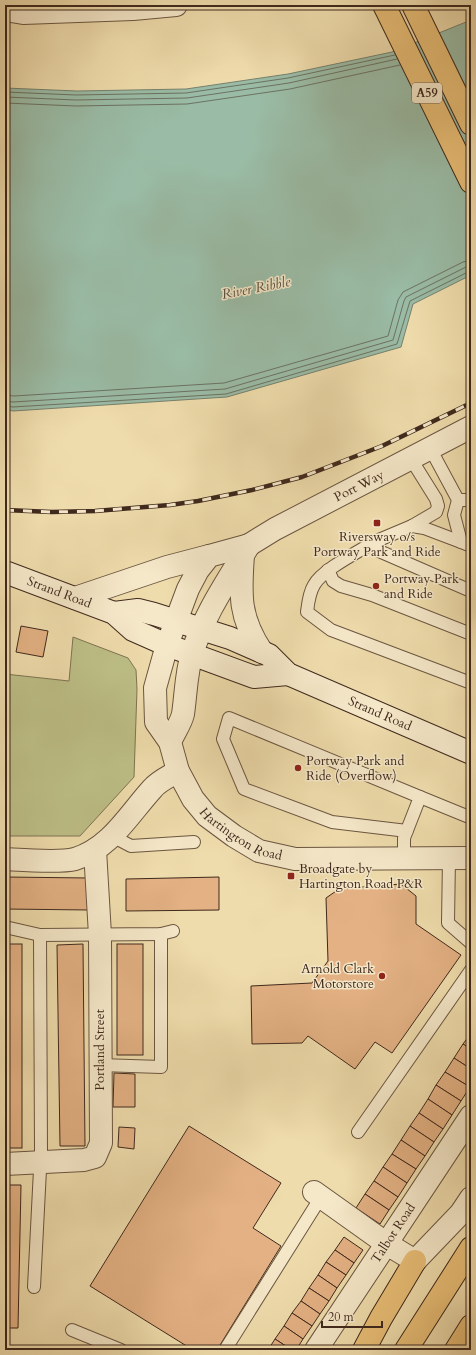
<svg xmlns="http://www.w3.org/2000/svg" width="476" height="1355" viewBox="0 0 476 1355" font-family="Cardo,serif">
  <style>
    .green { fill: #bdbf87; stroke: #7e7452 }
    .water { fill: #9abca6; stroke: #76816f }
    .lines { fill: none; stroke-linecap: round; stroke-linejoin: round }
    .shore { stroke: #6c7262; stroke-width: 1 }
    .building { fill: #e3b183; stroke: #3f291d }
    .service-casing { stroke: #6b5641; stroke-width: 14 }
    .minor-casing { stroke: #6b5641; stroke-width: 24 }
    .tertiary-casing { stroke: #6b5641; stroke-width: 24 }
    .secondary-casing { stroke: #3f291d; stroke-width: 24 }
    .trunk-casing { stroke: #3f291d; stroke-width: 24 }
    .service { stroke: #f5e8c9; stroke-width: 12 }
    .minor { stroke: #f5e8c9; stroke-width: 22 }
    .tertiary { stroke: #f5e8c9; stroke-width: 22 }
    .secondary { stroke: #f5e8c9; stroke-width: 22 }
    .trunk { stroke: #e8be76; stroke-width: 22 }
    .rail-casing { stroke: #3f291d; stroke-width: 4.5 }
    .rail { stroke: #f5e8c9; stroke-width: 3; stroke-dasharray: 9; stroke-linecap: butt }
    .poi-dot { fill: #8f2418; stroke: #f5e8c9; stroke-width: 1.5 }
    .labels { text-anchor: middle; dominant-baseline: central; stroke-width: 3; stroke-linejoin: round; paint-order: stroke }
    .shield { fill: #f5e8c9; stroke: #766251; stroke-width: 1 }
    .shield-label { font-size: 12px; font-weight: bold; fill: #3f291d }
    .street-label { font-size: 13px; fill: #3f291d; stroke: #f5e8c9 }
    .poi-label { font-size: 13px; fill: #3f291d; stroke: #f5e8c9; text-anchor: start }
    .water-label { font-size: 14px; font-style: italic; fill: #564e3f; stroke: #f5e8c9 }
  </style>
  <rect width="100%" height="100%" fill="#efdcac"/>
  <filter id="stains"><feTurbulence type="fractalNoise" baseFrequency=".005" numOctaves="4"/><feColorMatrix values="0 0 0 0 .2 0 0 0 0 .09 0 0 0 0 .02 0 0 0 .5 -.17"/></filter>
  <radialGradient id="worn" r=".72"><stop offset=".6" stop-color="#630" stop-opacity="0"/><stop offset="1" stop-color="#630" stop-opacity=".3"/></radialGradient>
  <path class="green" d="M 73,637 L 128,658 L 136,670 L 137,689 L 134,777 L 80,836 L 5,836 L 5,674 L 69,681 Z"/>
  <path class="water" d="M 471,20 L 471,275 L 413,304 L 401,347 L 227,397 L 13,411 L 5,409 L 5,88 L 77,91 L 186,89 L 288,74 L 392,52 Z"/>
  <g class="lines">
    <g class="shore">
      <path d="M 5,92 L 76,95 L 186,93 L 288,78 L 395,55"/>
      <path d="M 5,97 L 76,100 L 187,98 L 289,83 L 397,59"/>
      <path d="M 5,103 L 76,106 L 187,104 L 290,89 L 400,65"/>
      <path d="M 5,395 L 14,396 L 224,383 L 388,336 L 398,300 L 403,292 L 463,262 L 471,260"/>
      <path d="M 5,401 L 13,402 L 225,389 L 393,340 L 404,301 L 406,297 L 466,267 L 471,266"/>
      <path d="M 5,406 L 13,407 L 226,394 L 397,344 L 410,301 L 468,272 L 471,272"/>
    </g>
  </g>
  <g class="building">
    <path d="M 21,626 L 48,631 L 43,657 L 16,652 Z"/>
    <path d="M 5,877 L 89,878 L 89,910 L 5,909 Z"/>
    <path d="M 219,877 L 219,910 L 126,911 L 126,879 Z"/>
    <path d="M 401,884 L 416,896 L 416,924 L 461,955 L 392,1053 L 375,1042 L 355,1069 L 308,1036 L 302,1043 L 252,1044 L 251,986 L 312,983 L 328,961 L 326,898 L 339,889 Z"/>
    <rect x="5" y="944" width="17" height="204"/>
    <path d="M 83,944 L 85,1146 L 60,1146 L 57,945 Z"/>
    <rect x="117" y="944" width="26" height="111"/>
    <path d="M 471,1033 L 471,1049 L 463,1044 Z"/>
    <path d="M 463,1044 L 471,1049 L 471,1069 L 454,1058 Z"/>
    <path d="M 454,1058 L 471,1069 L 471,1085 L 470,1087 L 445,1072 Z"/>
    <path d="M 445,1072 L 470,1087 L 461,1101 L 436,1085 Z"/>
    <path d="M 114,1073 L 135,1074 L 135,1107 L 113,1107 Z"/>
    <path d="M 436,1085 L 461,1101 L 452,1115 L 428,1099 Z"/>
    <path d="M 428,1099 L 452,1115 L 443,1129 L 419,1113 Z"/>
    <path d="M 419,1113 L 443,1129 L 434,1142 L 410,1126 Z"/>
    <path d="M 189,1126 L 281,1183 L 253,1228 L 281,1246 L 217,1350 L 193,1350 L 90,1286 Z"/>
    <path d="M 410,1126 L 434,1142 L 425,1156 L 401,1140 Z"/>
    <path d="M 119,1127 L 135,1128 L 134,1149 L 118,1147 Z"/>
    <path d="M 401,1140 L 425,1156 L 416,1169 L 392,1154 Z"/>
    <path d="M 392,1154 L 416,1169 L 407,1183 L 383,1167 Z"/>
    <path d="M 383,1167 L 407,1183 L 398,1197 L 374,1181 Z"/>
    <path d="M 374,1181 L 398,1197 L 389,1210 L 365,1194 Z"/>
    <path d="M 5,1185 L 21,1185 L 18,1328 L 5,1328 Z"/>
    <path d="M 365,1194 L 389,1210 L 380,1224 L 356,1208 Z"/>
    <path d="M 344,1237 L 363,1250 L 354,1263 L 335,1250 Z"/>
    <path d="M 335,1250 L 354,1263 L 346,1275 L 326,1262 Z"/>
    <path d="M 326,1262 L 346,1275 L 337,1288 L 318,1275 Z"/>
    <path d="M 318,1275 L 337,1288 L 329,1301 L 309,1288 Z"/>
    <path d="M 309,1288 L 329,1301 L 320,1314 L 301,1301 Z"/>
    <path d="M 301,1301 L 320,1314 L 312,1326 L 292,1313 Z"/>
    <path d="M 292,1313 L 312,1326 L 303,1339 L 284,1326 Z"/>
    <path d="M 284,1326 L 303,1339 L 296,1350 L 292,1350 L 275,1339 Z"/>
    <path d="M 275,1339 L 292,1350 L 268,1350 Z"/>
  </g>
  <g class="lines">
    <defs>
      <g id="service">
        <path d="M 430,448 L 458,500 L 454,515 L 461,542 L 471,546"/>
        <path d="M 411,459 L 436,499 L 438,506 L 436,512 L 412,526 L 374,542 L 379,551 L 471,591"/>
        <path d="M 458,500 L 471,500"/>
        <path d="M 412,526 L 424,528 L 461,542"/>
        <path d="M 374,542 C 358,552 322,570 314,585 C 309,593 308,604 307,612 L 331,630 L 471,683"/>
        <path d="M 328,570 L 333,581 L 341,586 L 372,595 L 471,634"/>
        <path d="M 420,797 L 469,817"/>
        <path d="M 112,836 L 131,846 L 194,842"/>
        <path d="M 449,858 L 448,923 L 471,943"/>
        <path d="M 404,859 L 404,838 L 420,797 L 229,718 L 223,739 L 244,789 L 332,822 L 407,831"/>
        <path d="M 5,927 L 40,935 L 161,934 L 173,931"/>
        <path d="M 100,1065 L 161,1067 L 161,934"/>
        <path d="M 358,1132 L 471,970"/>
        <path d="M 34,1287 L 41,1150 L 40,935"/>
        <path d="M 72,1330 L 121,1350"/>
        <path d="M 225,1350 L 321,1197"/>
      </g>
      <g id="minor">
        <path d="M 5,10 L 23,13 L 133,9 L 176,5"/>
        <path d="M 5,859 C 23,860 59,863 75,859 C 111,848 129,814 153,788 C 159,781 170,776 178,771"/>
        <path d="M 5,1164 L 84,1160 L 95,1157 L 101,1143 L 100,935 L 95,850"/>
        <path d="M 314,1192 L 387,1244 L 415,1261"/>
        <path id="s1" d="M 316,1350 L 471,1116"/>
      </g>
      <g id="tertiary">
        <path id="s2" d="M 471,427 L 275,529 L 249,545 L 209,556 L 198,570 L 188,589 L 167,645 L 155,688 L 156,722 L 170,742 L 178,771 L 193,799 L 207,816 L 234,836 L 259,851 L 295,859 L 471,858"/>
        <path d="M 243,555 C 240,595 239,618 262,652"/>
        <path d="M 75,598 L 167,567 L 209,556"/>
        <path d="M 170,742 C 174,733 181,723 183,714 C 186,694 186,673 192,654 C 204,614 228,580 249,545"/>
        <path d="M 415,1261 L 461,1213 L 471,1198"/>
      </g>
      <g id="secondary">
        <path id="s3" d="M 5,572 L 114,613 L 133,630 L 167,645 L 254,677 L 288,674"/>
        <path id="s4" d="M 114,613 L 138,610 L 154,614 L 230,638 L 269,655 L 288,674 L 471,753"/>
      </g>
      <g id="trunk">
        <path d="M 384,5 L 471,182"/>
        <path d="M 413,5 L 471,124"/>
        <path d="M 364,1350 L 381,1318 L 415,1261"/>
        <path d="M 406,1350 L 471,1248"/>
        <path d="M 456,1350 L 471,1326"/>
      </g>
    </defs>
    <use href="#service" class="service-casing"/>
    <use href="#minor" class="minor-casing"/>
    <use href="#tertiary" class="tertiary-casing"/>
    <use href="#secondary" class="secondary-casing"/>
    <use href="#trunk" class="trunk-casing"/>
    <use href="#service" class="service"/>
    <use href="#minor" class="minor"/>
    <use href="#tertiary" class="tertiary"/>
    <use href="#secondary" class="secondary"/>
    <use href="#trunk" class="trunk"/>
    <defs>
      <path id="rail" d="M 5,510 L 52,512 L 95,511 L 170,505 L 198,501 L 252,490 L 302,477 L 382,446 L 471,403"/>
    </defs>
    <use href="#rail" class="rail-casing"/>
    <use href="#rail" class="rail"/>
  </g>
  <g class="poi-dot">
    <rect x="373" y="519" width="8" height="8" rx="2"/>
    <circle cx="376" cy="586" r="4"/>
    <circle cx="298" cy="768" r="4"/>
    <rect x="287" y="872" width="8" height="8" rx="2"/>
    <circle cx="382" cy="976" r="4"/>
  </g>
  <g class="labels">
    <rect class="shield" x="412" y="83" width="30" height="20" rx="3"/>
    <g class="shield-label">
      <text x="427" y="93">A59</text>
    </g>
    <g class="street-label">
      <text transform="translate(359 486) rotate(-27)">Port Way</text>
      <text stroke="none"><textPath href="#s3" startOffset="58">Strand Road</textPath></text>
      <text stroke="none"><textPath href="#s4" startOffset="290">Strand Road</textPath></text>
      <text stroke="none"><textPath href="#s2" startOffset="618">Hartington Road</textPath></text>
      <text transform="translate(100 1050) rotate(-90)">Portland Street</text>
      <text stroke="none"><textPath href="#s1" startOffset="140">Talbot Road</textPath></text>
    </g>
    <g class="poi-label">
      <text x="377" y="537" text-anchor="middle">Riversway o/s<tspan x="377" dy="15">Portway Park and Ride</tspan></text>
      <text x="384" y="579">Portway Park<tspan x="384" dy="15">and Ride</tspan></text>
      <text x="306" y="761">Portway Park and<tspan x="306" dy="15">Ride (Overflow)</tspan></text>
      <text x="299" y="869">Broadgate by<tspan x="299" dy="15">Hartington Road P&amp;R</tspan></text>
      <text x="374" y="969" text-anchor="end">Arnold Clark<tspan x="374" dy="15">Motorstore</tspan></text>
    </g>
    <g class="water-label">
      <text transform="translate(256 288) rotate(-11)">River Ribble</text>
    </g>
  </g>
  <rect width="476" height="1355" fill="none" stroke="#efdcac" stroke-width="20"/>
  <rect x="6" y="6" width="464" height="1343" fill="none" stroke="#3f291d" stroke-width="2"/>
  <rect x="10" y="10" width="456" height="1335" fill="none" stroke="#3f291d"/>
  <path d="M322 1321v6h60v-6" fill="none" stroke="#3f291d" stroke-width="2"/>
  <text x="328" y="1321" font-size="12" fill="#3f291d" stroke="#f5e8c9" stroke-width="3" paint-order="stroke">20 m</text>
  <rect width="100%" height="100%" filter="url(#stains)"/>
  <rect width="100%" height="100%" fill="url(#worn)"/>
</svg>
